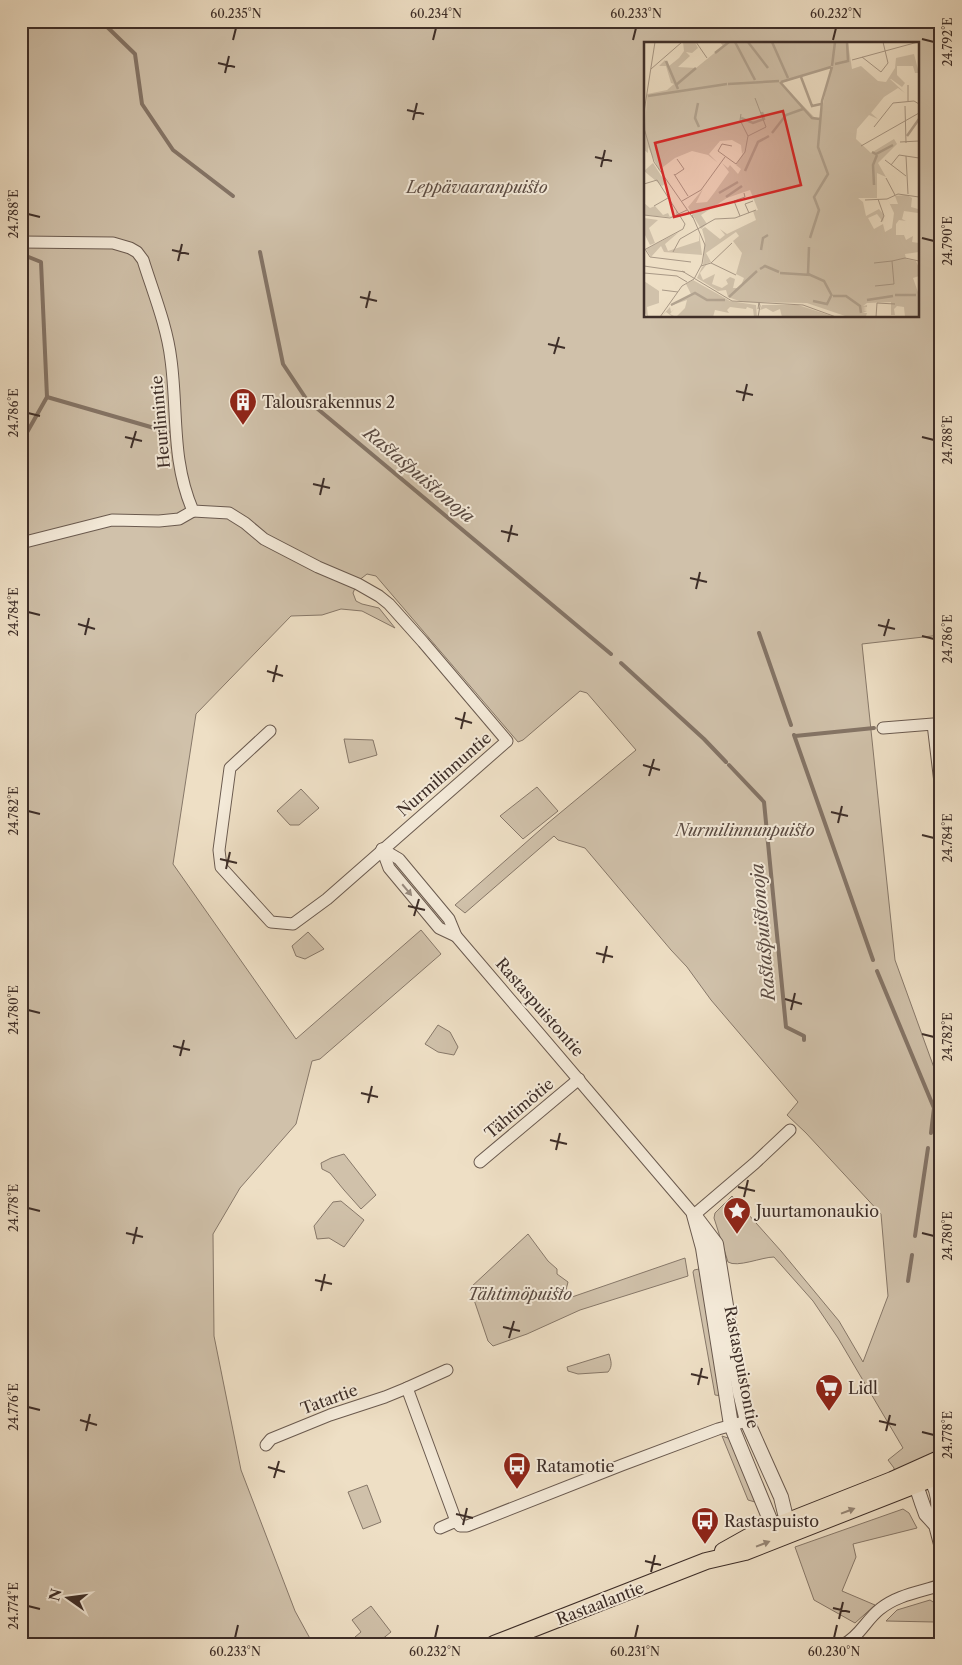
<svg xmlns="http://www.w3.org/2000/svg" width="962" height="1665" viewBox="0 0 962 1665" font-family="'Libre Caslon Text',serif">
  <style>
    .green { fill: #d0c1aa; stroke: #877869; fill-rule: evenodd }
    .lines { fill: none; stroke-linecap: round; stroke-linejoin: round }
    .stream { stroke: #847466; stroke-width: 4 }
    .minor-casing { stroke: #6a5a4f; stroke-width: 13 }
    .tertiary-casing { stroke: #6a5a4f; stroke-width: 16 }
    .primary-casing { stroke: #3e2e28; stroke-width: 18 }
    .minor { stroke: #f4ead9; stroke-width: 11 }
    .tertiary { stroke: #f4ead9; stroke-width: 14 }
    .primary { stroke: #eedfc5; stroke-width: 16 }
    .oneway { fill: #998c80 }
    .oneway2 { fill: #968676 }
    .ticks { fill: none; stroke: #3e2e28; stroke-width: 2 }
    .labels { text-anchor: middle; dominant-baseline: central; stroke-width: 4; stroke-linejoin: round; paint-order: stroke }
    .park-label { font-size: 16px; font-style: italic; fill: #5b4b42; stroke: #f4ead9 }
    .poi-label { font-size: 16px; fill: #3e2e28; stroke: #f4ead9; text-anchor: start }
    .street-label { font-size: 16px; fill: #3e2e28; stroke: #f4ead9 }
    .water-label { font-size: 18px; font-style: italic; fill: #5b4b42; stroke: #f4ead9 }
    .inset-river { fill: none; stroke: #b2a390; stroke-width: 2.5 }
    .inset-road { fill: none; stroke: #a89886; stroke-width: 1 }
    .view { fill: #d62828; fill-opacity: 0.15; stroke: #d62828; stroke-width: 2.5 }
    .inset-edge { fill: none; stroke: #3e2e28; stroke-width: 2.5 }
    .neatline { fill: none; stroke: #3e2e28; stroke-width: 2 }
    .ticks-label { font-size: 12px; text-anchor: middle; fill: #3e2e28 }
  </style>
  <rect width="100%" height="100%" fill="#eedfc5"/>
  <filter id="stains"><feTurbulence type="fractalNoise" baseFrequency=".004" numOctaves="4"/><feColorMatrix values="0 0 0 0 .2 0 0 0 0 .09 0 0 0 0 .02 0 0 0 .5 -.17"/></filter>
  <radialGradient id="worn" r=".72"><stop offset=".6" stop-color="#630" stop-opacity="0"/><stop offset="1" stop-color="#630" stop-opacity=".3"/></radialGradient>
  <g class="green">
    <path d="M 21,21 L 941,21 L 941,635 L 862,644 L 895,960 L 941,1087 L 941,1453 L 894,1471 L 894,1468 L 888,1460 L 903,1448 L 838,1338 L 813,1301 L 774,1257 C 762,1257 737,1268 728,1262 L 714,1218 L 715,1213 L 732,1196 L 781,1251 L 839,1321 L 863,1362 L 888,1296 L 881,1214 L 806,1133 L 787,1115 L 798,1102 L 711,1000 L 687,967 L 671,950 L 585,848 L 558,840 L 554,836 L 465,913 L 455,905 L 548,823 L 636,750 L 587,693 L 580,691 L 523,740 L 518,742 L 376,576 L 367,574 L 358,581 L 353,593 L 356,601 L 362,604 L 379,608 L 395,628 L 362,611 L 341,609 L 322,615 L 291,616 L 196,714 L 173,864 L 296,1039 L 421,930 L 441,954 L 320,1059 L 312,1061 L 296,1124 L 240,1188 L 213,1234 L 214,1336 L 241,1470 L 295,1611 L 313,1644 L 21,1644 ZM 646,44 L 918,44 L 918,316 L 646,316 Z"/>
    <path d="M 344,739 L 373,740 L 377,755 L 349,763 Z"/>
    <path d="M 537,787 L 558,811 L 523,839 L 500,816 Z"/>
    <path d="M 301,789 L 319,808 L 299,825 L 290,825 L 277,811 Z"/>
    <path d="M 308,932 L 324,949 L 305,959 L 296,956 L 292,946 Z"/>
    <path d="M 438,1025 L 450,1032 L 458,1047 L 454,1055 L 438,1052 L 425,1044 Z"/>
    <path d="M 344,1154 L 376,1195 L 361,1209 L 344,1190 L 330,1173 L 322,1169 L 321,1163 L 331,1158 Z"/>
    <path d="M 341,1201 L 364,1220 L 344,1247 L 329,1238 L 317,1239 L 314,1226 L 333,1202 Z"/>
    <path d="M 528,1234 L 548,1261 L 557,1269 L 557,1274 L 568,1282 L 566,1290 L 572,1297 L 685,1258 L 688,1276 L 580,1310 L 527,1334 L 493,1346 L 488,1341 L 470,1288 Z"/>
    <path d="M 699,1269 L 722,1396 L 715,1395 L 693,1272 L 694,1270 Z"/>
    <path d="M 609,1354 C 611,1361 613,1366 608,1372 L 578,1374 L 568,1371 L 567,1367 Z"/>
    <path d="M 722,1436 L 728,1438 L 734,1444 L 755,1502 L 748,1500 Z"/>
    <path d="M 367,1485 L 381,1522 L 363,1529 L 348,1492 Z"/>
    <path d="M 903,1509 L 909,1513 L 917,1528 L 853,1544 L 856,1557 L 842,1591 L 875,1605 L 855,1623 L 814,1600 L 795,1547 Z"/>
    <path d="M 930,1600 L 941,1607 L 941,1644 L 938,1644 L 934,1622 L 886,1621 L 897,1610 Z"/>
    <path d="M 371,1606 L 391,1632 L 376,1644 L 360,1644 L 355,1637 L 361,1632 L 352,1620 Z"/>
  </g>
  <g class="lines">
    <g class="stream">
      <path d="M 101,21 L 135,54 L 142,104 L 173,150 L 233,196"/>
      <path d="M 260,252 L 283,364 L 307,400 L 611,654"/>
      <path d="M 21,254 L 41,262 L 47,397 L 21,443"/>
      <path d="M 47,397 L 168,432"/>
      <path d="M 759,633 L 791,725"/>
      <path d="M 621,663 L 704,739 L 726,762"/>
      <path d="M 794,735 L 873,960"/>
      <path d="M 795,736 L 874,728"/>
      <path d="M 729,765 L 764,802 L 786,1027 L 804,1036 L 804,1040"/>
      <path d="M 877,971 L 934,1108 L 931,1133"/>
      <path d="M 915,1236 L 928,1148"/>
      <path d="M 908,1281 L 912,1255"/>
    </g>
    <defs>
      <g id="minor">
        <path d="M 21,242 L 113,243 L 130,248 L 137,252 L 143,260 C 153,292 167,326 171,360 C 178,412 171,460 193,511 L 229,513 L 245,523 L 264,539 L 318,567 L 358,584 L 379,596 L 389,604 L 423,642 L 507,741 L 327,899 L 293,924 L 271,922 L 221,867 L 219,850 L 230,768 L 270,731"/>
        <path d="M 21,543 L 112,520 L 159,521 L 179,519 L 193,511"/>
        <path d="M 883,728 L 933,724 L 941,791"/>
        <path d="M 382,849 L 399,859 L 449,919 L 456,936 L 694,1215 L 755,1163 L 790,1130"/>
        <path d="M 382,849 L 389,868 L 439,928 L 456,936"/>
        <path d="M 480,1162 L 579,1079"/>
        <path d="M 407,1388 L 447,1370"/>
        <path d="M 266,1445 L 271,1439 L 330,1415 L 385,1397 L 407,1388 L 456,1521"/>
        <path d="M 440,1528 L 456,1521 L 460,1526 L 467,1526 L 622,1465 L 718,1429 L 747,1421"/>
        <path d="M 844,1644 C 860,1636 866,1620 880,1609 C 897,1595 920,1592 941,1585"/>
      </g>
      <g id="tertiary">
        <path d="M 694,1215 L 716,1244 L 740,1392 L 747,1421 L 781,1497 L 787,1522 L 786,1535 L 773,1527 L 731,1425 L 703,1248 Z"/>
        <path d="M 925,1473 C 940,1487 940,1506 936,1525"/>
        <path d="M 918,1476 L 916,1485 L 922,1503 L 926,1514 L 936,1525 L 941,1544"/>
      </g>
      <g id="primary">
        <path d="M 723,1551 L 748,1537 L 892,1480 L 941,1458"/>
        <path d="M 494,1644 L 706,1561 L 745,1552 L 941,1475"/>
      </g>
    </defs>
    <use href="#minor" class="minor-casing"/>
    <use href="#tertiary" class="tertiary-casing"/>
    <use href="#primary" class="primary-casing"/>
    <use href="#minor" class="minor"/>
    <use href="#tertiary" class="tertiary"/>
    <use href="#primary" class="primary"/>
  </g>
  <defs><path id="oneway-solid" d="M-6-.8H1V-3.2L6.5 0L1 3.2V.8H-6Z" transform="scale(1.25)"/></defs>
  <use class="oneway" href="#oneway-solid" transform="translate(407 890) rotate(50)"/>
  <g class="oneway2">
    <use href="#oneway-solid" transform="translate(848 1511) rotate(-21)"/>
    <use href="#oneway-solid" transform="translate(763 1544) rotate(-21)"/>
  </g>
  <path class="ticks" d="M 922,39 L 934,42M 233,40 L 236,28M 433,40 L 436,28M 633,40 L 636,28M 833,40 L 836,28M 218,63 L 235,67M 225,73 L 229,56M 407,110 L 424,114M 413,120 L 417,103M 595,157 L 612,161M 601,167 L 605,150M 28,214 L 40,217M 922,238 L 934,241M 172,250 L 189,254M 178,261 L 182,244M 360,297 L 377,301M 366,308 L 370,291M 548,344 L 565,348M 554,354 L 559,337M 736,391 L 753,395M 743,401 L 747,384M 28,413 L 40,416M 125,437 L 142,441M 922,437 L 934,440M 131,448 L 136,431M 313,484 L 330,488M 320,495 L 324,478M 501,531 L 518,535M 508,542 L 512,525M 690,578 L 707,582M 696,589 L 700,572M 28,612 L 40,615M 78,624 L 95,629M 878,625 L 895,629M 85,635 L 89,618M 884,636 L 889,619M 922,636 L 934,639M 267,671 L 283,676M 273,682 L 277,665M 455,718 L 472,723M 461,729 L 465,712M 643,765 L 660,770M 649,776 L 654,759M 28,811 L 40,814M 831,812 L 848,816M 838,823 L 842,806M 922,835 L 934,838M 220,859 L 237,863M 226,869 L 230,852M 408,906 L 425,910M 414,916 L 419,899M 596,953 L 613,957M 603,963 L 607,946M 785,999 L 802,1004M 28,1010 L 40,1013M 791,1010 L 795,993M 922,1034 L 934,1037M 173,1046 L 190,1050M 180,1056 L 184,1040M 361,1093 L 378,1097M 368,1103 L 372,1086M 550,1140 L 567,1144M 556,1150 L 560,1133M 738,1187 L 755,1191M 744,1197 L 748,1180M 28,1208 L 40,1211M 126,1233 L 143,1237M 922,1233 L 934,1236M 133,1244 L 137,1227M 315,1280 L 332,1284M 321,1291 L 325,1274M 503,1327 L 520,1331M 509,1338 L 514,1321M 691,1374 L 708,1378M 698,1385 L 702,1368M 28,1407 L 40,1410M 80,1420 L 97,1425M 879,1421 L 896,1425M 86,1431 L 90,1414M 886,1431 L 890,1415M 922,1432 L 934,1435M 268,1467 L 285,1472M 274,1478 L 279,1461M 456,1514 L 473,1518M 463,1525 L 467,1508M 645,1561 L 661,1565M 651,1572 L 655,1555M 28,1606 L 40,1609M 833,1608 L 850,1612M 839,1619 L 843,1602M 235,1638 L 238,1625M 435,1638 L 438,1625M 635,1638 L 638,1625M 834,1638 L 837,1625"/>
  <defs>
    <symbol id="building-pin" viewBox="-11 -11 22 30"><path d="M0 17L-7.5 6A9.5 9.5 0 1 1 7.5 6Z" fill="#8f2418" stroke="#f4ead9"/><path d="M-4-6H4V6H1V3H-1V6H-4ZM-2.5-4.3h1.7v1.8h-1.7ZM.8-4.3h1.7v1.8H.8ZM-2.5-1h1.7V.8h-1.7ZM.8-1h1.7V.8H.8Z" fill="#fff"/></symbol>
    <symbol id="sight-pin" viewBox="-11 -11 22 30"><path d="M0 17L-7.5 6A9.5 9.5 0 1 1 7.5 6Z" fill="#8f2418" stroke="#f4ead9"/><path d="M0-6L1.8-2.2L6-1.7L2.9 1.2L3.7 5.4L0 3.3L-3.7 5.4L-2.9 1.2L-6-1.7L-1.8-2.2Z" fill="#fff"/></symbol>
    <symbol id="supermarket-pin" viewBox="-11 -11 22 30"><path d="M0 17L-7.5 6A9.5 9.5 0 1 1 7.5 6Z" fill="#8f2418" stroke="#f4ead9"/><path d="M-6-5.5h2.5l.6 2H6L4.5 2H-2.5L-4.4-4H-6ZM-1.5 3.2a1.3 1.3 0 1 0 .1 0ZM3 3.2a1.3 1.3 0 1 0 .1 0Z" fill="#fff"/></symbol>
    <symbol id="bus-pin" viewBox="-11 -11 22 30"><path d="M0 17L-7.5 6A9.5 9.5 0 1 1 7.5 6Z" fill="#8f2418" stroke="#f4ead9"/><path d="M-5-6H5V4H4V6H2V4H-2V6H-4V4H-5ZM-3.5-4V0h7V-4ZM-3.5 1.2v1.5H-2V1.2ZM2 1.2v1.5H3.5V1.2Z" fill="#fff"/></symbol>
  </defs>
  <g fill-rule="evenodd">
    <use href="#building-pin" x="227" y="386" width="32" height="43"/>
    <use href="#sight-pin" x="721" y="1195" width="32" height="43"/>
    <use href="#supermarket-pin" x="813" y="1372" width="32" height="43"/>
    <use href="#bus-pin" x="501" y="1450" width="32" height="43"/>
    <use href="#bus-pin" x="689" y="1505" width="32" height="43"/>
  </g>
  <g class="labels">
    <g class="park-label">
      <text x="477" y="187">Leppävaaranpuisto</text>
      <text x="745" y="830">Nurmilinnunpuisto</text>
      <text x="520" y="1294">Tähtimöpuisto</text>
    </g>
    <g class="poi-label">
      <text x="262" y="402">Talousrakennus 2</text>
      <text x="756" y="1211">Juurtamonaukio</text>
      <text x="848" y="1388">Lidl</text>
      <text x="536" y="1466">Ratamotie</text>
      <text x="724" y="1521">Rastaspuisto</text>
    </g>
    <g class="street-label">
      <text transform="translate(160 422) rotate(-95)">Heurlinintie</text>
      <text transform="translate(444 774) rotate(-41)">Nurmilinnuntie</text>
      <text transform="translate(540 1007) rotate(49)">Rastaspuistontie</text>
      <text transform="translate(519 1108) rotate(-40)">Tähtimötie</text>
      <text transform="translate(742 1367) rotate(79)">Rastaspuistontie</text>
      <text transform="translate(329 1399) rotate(-20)">Tatartie</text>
      <text transform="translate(600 1603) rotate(-21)">Rastaalantie</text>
    </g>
    <g class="water-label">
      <text transform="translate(419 475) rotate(40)">Rastaspuistonoja</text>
      <text transform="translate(763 932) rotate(-95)">Rastaspuistonoja</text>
    </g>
  </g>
  <g transform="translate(644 42)">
    <rect width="275" height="275" fill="#eedfc5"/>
    <path d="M 39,0 L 51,0 L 54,6 L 48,11 L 42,10 L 46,14 L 34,25 L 52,26 L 79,4 L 76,0 L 206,0 L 204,1 L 208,27 L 217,24 L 234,39 L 242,40 L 251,26 L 252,16 L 270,12 L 275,31 L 271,31 L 269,24 L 253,24 L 253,33 L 261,41 L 258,45 L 247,37 L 246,37 L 261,51 L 254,46 L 240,55 L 227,71 L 234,77 L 225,73 L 213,87 L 212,97 L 227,111 L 250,97 L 253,102 L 234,121 L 242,135 L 233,131 L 233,156 L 214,156 L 219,160 L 222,174 L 235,167 L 240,173 L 239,180 L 233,172 L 224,176 L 230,187 L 239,182 L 241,190 L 248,186 L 250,171 L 244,158 L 246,162 L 254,162 L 251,154 L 263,153 L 268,156 L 267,165 L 274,167 L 274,171 L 260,169 L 258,177 L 262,179 L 255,178 L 252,182 L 252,193 L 260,193 L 262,198 L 269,194 L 268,200 L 275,201 L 275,210 L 261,212 L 262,217 L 272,219 L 275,226 L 275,234 L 269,236 L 275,253 L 275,275 L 261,275 L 260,265 L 253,264 L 250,267 L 251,273 L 247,273 L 247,260 L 223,261 L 219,264 L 223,263 L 223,265 L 219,266 L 223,267 L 219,268 L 223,269 L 219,271 L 223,271 L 222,274 L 204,275 L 163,261 L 98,260 L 84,255 L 82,248 L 74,249 L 53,236 L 58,225 L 63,222 L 56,231 L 59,238 L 71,232 L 68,242 L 78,246 L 84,242 L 82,238 L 86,235 L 91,237 L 89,246 L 96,246 L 100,236 L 92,232 L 98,211 L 89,199 L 95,194 L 92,190 L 62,211 L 67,220 L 59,223 L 61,198 L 58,187 L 61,185 L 76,197 L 81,193 L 76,187 L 83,192 L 112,178 L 109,169 L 114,168 L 106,148 L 83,156 L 57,173 L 63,182 L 57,187 L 44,165 L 59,147 L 52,161 L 63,160 L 70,151 L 85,130 L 78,121 L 84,126 L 86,123 L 94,132 L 97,127 L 92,123 L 101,108 L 98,112 L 97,103 L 88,98 L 76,99 L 65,112 L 74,121 L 64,113 L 48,109 L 31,116 L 15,128 L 4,105 L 4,111 L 0,108 L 3,52 L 23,48 L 30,42 L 27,41 L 22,24 L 15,24 L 21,18 L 25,24 L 35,16 L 40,9 ZM 187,25 L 176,76 L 172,77 L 137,41 ZM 9,121 L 22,141 L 18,144 L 0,129 ZM 0,161 L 6,166 L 11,164 L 19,173 L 24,171 L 26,175 L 32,172 L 32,168 L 34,171 L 28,174 L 24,175 L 0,173 ZM 0,176 L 14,178 L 5,186 L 11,201 L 6,203 L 0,191 ZM 35,190 L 21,202 L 24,209 L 55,199 L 55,190 L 58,213 L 20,210 L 17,204 L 7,215 L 2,207 ZM 49,238 L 86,259 L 112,263 L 113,275 L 110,275 L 109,267 L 103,265 L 102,267 L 86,265 L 83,268 L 85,271 L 71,268 L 69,275 L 29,275 L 22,270 L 17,275 L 26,265 L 27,270 L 30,267 L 26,272 L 32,275 L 41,266 L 43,258 L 26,264 L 47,252 L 42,242 ZM 0,239 L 15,249 L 15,261 L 3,265 L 4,275 L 0,270 ZM 118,263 L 154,263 L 191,275 L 138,275 L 136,267 L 129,270 L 122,266 L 116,268 Z" fill="#d0c1aa" fill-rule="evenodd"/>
    <path class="inset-river" d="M 91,0 L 111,38M 104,0 L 124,26M 128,0 L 144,36M 71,11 L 85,0M 22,19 L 34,47M 191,22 L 204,19 L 203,0M 188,24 L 191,0M 157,35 L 168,64 L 177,62M 136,40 L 168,76 L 176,77M 137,40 L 187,25M 84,42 L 135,39M 32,43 L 52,26M 4,54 L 83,42M 54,61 L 51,76 L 55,85M 97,76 L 109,81 L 120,77 L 118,70M 128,91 L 142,73 L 159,67M 263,94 L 275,77M 228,110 L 232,112 L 249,103M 101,129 L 114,100 L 125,94M 230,143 L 229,123 L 233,113M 75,151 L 94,140M 82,155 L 98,144M 166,196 L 175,168 L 170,155 L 184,132 L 174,105 L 178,59 L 188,25M 165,205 L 164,232 L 180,239 L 188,254M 117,208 L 119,196 L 124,193M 116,227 L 121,224 L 135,230M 136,231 L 167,233M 251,253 L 272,253M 189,254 L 202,254 L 216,264 L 217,271M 85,255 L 113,229M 223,258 L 249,254M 169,259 L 183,262 L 187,254M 27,263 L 51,251 L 63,258 L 81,258"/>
    <path class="inset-road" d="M 52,0 L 63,16M 218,15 L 237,30 L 244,21 L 239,0M 208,18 L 274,0M 7,27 L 38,0M 264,43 L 264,59M 261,64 L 262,101M 0,70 L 11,0M 97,72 L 96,78 L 104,94M 230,85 L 249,61 L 270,59 L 275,62M 0,86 L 10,120 L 49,176M 256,100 L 275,99M 88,104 L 78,102 L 74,109 L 92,122 L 101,110 L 104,94 L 122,85 L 111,56M 217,104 L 275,71M 262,114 L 264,152M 241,118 L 262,134M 247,123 L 255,113 L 275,116M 30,132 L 44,154M 31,133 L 40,127 L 33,117M 242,136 L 251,153M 0,142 L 13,138 L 41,182 L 39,187 L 0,208M 234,157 L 240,174 L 237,180M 221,158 L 243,157 L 254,152 L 275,155M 38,159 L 57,148 L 81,115M 10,164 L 24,156M 105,171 L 101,162 L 109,159M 0,173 L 26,176 L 43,168M 48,173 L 61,203 L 58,222 L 50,237M 96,174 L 90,159 L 101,155 L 100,151M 1,207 L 6,215 L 47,220M 29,210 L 36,197 L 71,177 L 91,176 L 112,168M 67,221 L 88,201M 230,221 L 248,219M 0,224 L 41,230M 57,224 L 67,221 L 92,233M 38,229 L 88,259 L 159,263 L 192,275M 0,231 L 33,234 L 43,240M 231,244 L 250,242 L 248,219 L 261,216 L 275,219M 18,248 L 34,250M 16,275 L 38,244 L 50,237M 114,275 L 116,264 L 115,260 L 114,267M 205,275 L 221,275M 232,275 L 233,261 L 251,262"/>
    <path class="view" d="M 139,69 L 157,143 L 30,175 L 11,101 Z"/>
    <rect width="275" height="275" class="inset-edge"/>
  </g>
  <rect width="962" height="1665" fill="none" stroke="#eedfc5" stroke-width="55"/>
  <g transform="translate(68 1598) rotate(284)" stroke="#f4ead9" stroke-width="4" paint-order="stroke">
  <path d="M0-4L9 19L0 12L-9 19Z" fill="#3e2e28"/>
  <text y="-8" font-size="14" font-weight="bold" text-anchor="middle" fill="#3e2e28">N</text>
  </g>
  <rect x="28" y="28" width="906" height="1610" class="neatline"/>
  <g class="ticks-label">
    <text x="236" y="18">60.235°N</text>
    <text x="436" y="18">60.234°N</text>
    <text x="636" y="18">60.233°N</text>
    <text x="836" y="18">60.232°N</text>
    <text transform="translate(948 42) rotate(-90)" y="4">24.792°E</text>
    <text transform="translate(14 214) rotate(-90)" y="4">24.788°E</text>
    <text transform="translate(948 241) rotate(-90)" y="4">24.790°E</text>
    <text transform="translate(14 413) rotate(-90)" y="4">24.786°E</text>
    <text transform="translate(948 440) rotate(-90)" y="4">24.788°E</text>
    <text transform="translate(14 612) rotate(-90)" y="4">24.784°E</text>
    <text transform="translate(948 639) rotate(-90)" y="4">24.786°E</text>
    <text transform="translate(14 811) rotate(-90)" y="4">24.782°E</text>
    <text transform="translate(948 838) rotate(-90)" y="4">24.784°E</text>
    <text transform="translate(14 1010) rotate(-90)" y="4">24.780°E</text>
    <text transform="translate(948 1037) rotate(-90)" y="4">24.782°E</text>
    <text transform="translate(14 1208) rotate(-90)" y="4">24.778°E</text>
    <text transform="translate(948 1236) rotate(-90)" y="4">24.780°E</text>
    <text transform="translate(14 1407) rotate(-90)" y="4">24.776°E</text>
    <text transform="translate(948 1435) rotate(-90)" y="4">24.778°E</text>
    <text transform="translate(14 1606) rotate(-90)" y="4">24.774°E</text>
    <text x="235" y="1656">60.233°N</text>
    <text x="435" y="1656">60.232°N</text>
    <text x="635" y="1656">60.231°N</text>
    <text x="834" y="1656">60.230°N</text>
  </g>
  <rect width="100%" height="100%" filter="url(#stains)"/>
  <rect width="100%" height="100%" fill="url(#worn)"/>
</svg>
